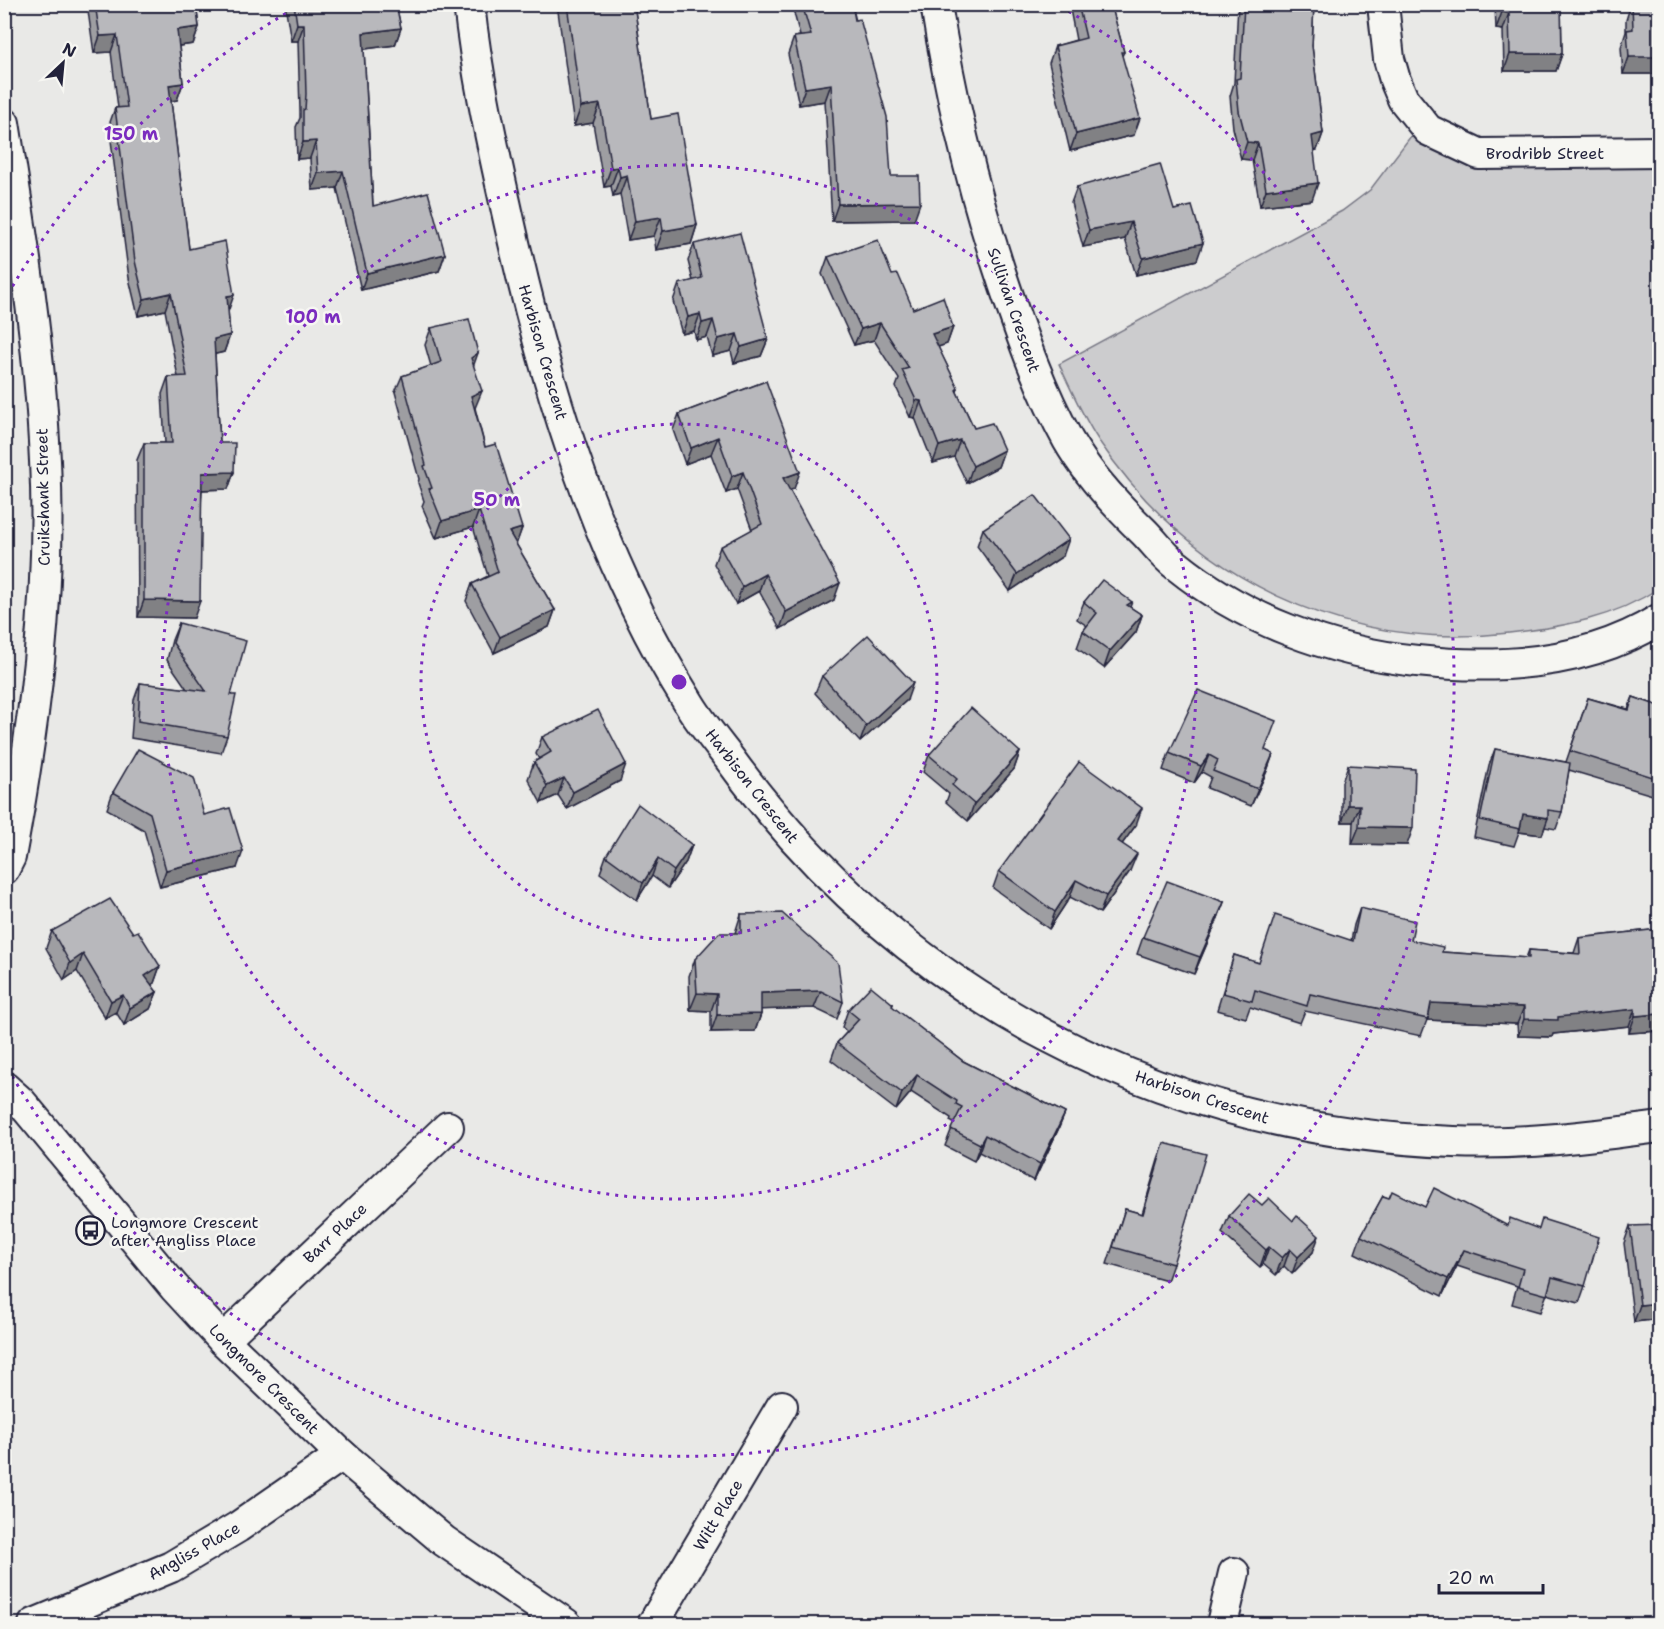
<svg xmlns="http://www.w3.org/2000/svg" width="1664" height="1629" viewBox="0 0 1664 1629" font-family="'Shantell Sans',sans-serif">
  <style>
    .green { fill: #ccccce; stroke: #777784; stroke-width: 1.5 }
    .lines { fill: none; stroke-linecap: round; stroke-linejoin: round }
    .minor-casing { stroke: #22223b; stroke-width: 34 }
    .minor { stroke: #f6f6f2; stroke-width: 30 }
    .wall { fill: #9e9ea2; stroke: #22223b; stroke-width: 1.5 }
    .shaded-wall { fill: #818184; stroke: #22223b; stroke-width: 1.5 }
    .building { fill: #b8b8bc; stroke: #22223b; stroke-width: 1.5 }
    .ring { fill: none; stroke: #7b2cbf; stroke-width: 3; stroke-dasharray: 3 6 }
    .labels { text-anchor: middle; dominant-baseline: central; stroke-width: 5; stroke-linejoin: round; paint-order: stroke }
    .street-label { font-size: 16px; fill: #22223b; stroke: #f6f6f2 }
    .poi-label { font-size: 16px; fill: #22223b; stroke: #f6f6f2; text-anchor: start }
    .centre { fill: #7b2cbf; stroke: #f6f6f2; stroke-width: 3 }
    .ring-label { font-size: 18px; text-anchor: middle; font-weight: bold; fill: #7b2cbf; stroke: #f6f6f2; stroke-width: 5; stroke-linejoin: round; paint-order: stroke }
  </style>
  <rect width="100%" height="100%" fill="#e9e9e7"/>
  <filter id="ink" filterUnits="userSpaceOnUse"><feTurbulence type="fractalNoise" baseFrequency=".0167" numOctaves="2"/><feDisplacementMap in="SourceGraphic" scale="12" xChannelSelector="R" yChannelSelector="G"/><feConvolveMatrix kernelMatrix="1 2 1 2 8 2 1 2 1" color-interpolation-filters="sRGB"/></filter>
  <g filter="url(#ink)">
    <path class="green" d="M 1414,132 L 1439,152 L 1468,164 L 1659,167 L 1659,588 C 1614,618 1563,627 1509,633 C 1343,652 1193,579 1099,441 C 1083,417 1071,390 1059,364 L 1342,211 L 1370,190 Z"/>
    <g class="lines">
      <defs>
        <g id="minor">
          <path d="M 469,4 C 477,79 494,152 510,225 C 547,391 599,560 690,705 C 701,723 716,741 729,758 C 903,997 1159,1131 1454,1142 C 1523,1145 1592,1136 1660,1127"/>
          <path d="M 936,4 C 951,100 974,195 1005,287 C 1023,340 1041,391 1068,440 C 1088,475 1116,505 1144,532 C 1155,543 1164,556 1176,565 C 1244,620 1330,652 1417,661 C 1499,670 1588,664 1660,619"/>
          <path d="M 1383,4 L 1389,59 L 1395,80 L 1403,99 L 1428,130 L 1479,154 L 1660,152"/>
          <path d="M 4,123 C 22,235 40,347 45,461 C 52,594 34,727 10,857 L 4,869"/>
          <path d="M 4,1087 L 21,1102 L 174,1287 L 223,1340 L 342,1455 L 444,1541 L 566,1624"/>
          <path d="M 223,1340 L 448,1127"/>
          <path d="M 34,1624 L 171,1567 L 238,1527 L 342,1455"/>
          <path d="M 653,1624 L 782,1406"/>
          <path d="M 1222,1624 L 1234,1573"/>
        </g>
      </defs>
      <use href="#minor" class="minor-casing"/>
      <use href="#minor" class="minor"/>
    </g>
    <g class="wall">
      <path d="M 87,4 L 196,4 L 199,27 L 193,44 L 179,46 L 183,83 L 177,100 L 171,101 L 189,249 L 228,310 L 230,335 L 224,352 L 215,354 L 220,443 L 234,472 L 228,489 L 202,490 L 194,618 L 138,617 L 137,460 L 144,443 L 165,443 L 162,394 L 168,377 L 178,377 L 165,310 L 138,316 L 129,278 L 109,125 L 115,108 L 118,108 L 111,52 L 94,53 Z"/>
      <path d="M 285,4 L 396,4 L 401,28 L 395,45 L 364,49 L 373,206 L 445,254 L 439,271 L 361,290 L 337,188 L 312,190 L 310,158 L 297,159 L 296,127 L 300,118 L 300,111 L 298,41 L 291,41 Z"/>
      <path d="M 557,4 L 634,4 L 651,119 L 697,225 L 691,244 L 656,250 L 654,236 L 628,240 L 620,194 L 613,196 L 611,186 L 604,187 L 593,123 L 574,126 Z"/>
      <path d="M 797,4 L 852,4 L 891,176 L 914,220 L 832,221 L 825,101 L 799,105 L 788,54 L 794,37 L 800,36 L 794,13 Z"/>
      <path d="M 1069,4 L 1112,4 L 1111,5 L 1124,52 L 1122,56 L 1134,135 L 1070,151 L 1049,63 L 1055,46 L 1076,40 Z"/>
      <path d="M 1238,4 L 1314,4 L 1312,46 L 1323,133 L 1317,150 L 1314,151 L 1312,200 L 1260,206 L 1252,160 L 1241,159 L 1233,128 L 1230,96 L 1234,83 Z"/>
      <path d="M 1495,4 L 1561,4 L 1562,54 L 1556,71 L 1504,71 L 1503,30 L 1496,29 Z"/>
      <path d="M 1631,4 L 1659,4 L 1659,67 L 1656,67 L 1654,74 L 1623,74 L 1621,47 L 1626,32 L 1626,20 Z"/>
      <path d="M 1077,187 L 1174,210 L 1197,260 L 1136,275 L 1125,239 L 1083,247 L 1071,203 Z"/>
      <path d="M 694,244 L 768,339 L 761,356 L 734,363 L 731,351 L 712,356 L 707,337 L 696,340 L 694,331 L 682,334 L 673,301 L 679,284 L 693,281 L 688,261 Z"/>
      <path d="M 828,257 L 892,275 L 913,309 L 953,327 L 947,344 L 938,347 L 958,388 L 957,392 L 974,428 L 1004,450 L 998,467 L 967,483 L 954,457 L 933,463 L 915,418 L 910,417 L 896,387 L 899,379 L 874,340 L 854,345 L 822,274 Z"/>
      <path d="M 431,328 L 473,365 L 475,408 L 485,447 L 522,528 L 516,544 L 555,610 L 549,627 L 494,653 L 466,601 L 472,584 L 488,576 L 473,527 L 436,538 L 422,506 L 424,501 L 418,483 L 419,479 L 395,392 L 402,376 L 431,366 L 425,345 Z"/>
      <path d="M 766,381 L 794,489 L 789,490 L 834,600 L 780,629 L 759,591 L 736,604 L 714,564 L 720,547 L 752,530 L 737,489 L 726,493 L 711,454 L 685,464 L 673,430 L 679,414 Z"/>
      <path d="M 983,529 L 1063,556 L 1010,591 L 977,546 Z"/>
      <path d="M 1084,602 L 1132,602 L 1130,607 L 1142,615 L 1136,632 L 1104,668 L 1077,648 L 1083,631 L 1087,626 L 1077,619 Z"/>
      <path d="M 179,623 L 231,695 L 227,736 L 221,753 L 131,738 L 134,700 L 140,683 L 187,689 L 167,660 L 172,640 Z"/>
      <path d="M 822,676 L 907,700 L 860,742 L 815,693 Z"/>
      <path d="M 1633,697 L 1659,706 L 1659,797 L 1569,770 L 1562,812 L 1556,829 L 1545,827 L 1542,835 L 1519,832 L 1514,846 L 1474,837 L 1489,765 L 1495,749 L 1566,762 L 1588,698 L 1628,709 Z"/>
      <path d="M 542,737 L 620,781 L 567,809 L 558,795 L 541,803 L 528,779 L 534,762 L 539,759 L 536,754 Z"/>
      <path d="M 1265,750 L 1273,754 L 1267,771 L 1251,806 L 1207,788 L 1211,777 L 1202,772 L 1194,783 L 1163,770 L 1169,753 Z"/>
      <path d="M 1020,752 L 1014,769 L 968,821 L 946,802 L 949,794 L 923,772 L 929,755 Z"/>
      <path d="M 1348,765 L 1407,845 L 1352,844 L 1353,822 L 1342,822 L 1342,782 Z"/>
      <path d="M 113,792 L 204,815 L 237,868 L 160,887 L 144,830 L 107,809 Z"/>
      <path d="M 1136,825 L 1122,844 L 1130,871 L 1100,913 L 1070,897 L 1049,929 L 993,888 L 999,871 Z"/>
      <path d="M 692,845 L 686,862 L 668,888 L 652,876 L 637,900 L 600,873 L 606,856 Z"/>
      <path d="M 1224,902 L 1218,918 L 1194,974 L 1137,954 L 1143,937 Z"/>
      <path d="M 1360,908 L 1411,940 L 1442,952 L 1526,958 L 1529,950 L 1574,953 L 1579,938 L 1659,929 L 1659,1031 L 1629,1033 L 1629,1026 L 1553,1034 L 1552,1037 L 1518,1036 L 1517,1024 L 1427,1020 L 1421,1036 L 1305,1011 L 1300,1023 L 1250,1007 L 1246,1018 L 1217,1010 L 1234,955 L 1259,963 L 1351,941 L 1354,925 Z"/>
      <path d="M 741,914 L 843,1002 L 837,1019 L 814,1008 L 761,1009 L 761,1014 L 755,1031 L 711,1032 L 711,1011 L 690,1010 L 689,976 L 695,959 L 735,933 Z"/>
      <path d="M 52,931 L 160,966 L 154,983 L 151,984 L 157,992 L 150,1009 L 124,1025 L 116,1012 L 105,1018 L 77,971 L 64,980 L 46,948 Z"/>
      <path d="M 893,1004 L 892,1007 L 963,1061 L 1065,1113 L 1058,1130 L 1034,1181 L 979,1152 L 974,1161 L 945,1146 L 954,1123 L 950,1121 L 951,1118 L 911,1092 L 896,1110 L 831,1060 L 837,1043 L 847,1032 L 842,1027 L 848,1010 Z"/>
      <path d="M 1164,1143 L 1173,1264 L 1167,1281 L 1107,1264 L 1125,1209 L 1142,1214 L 1158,1160 Z"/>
      <path d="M 1383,1196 L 1585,1286 L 1579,1303 L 1547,1294 L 1540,1312 L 1512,1304 L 1517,1286 L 1457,1266 L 1442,1296 L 1355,1253 L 1361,1236 Z"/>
      <path d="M 1229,1216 L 1313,1252 L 1292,1274 L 1284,1266 L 1276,1275 L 1263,1264 L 1260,1267 L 1222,1233 Z"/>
      <path d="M 1630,1226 L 1659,1319 L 1634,1322 L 1624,1243 Z"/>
    </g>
    <g class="shaded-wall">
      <path d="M 1502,12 L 1509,13 L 1503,30 L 1496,29 Z"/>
      <path d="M 297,24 L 304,24 L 298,41 L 291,41 Z"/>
      <path d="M 199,27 L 193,44 L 171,47 L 177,30 Z"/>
      <path d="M 401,28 L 395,45 L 357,50 L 363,33 Z"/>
      <path d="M 117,35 L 111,52 L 94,53 L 100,36 Z"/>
      <path d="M 1659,51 L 1659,67 L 1656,67 L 1654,74 L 1623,74 L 1629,57 Z"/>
      <path d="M 1510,54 L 1562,54 L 1556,71 L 1504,71 Z"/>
      <path d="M 183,83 L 177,100 L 163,102 L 169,85 Z"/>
      <path d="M 831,84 L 825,101 L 799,105 L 805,88 Z"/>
      <path d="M 600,104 L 593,123 L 574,126 L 581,107 Z"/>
      <path d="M 1140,118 L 1134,135 L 1070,151 L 1076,134 Z"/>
      <path d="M 1323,133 L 1317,150 L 1306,153 L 1312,136 Z"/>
      <path d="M 316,141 L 310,158 L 297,159 L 303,142 Z"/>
      <path d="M 1247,142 L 1258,143 L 1252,160 L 1241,159 Z"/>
      <path d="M 618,167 L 611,186 L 604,187 L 611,168 Z"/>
      <path d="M 343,171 L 337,188 L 312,190 L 318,173 Z"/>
      <path d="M 627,175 L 620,194 L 613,196 L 620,177 Z"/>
      <path d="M 1318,183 L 1312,200 L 1260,206 L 1266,190 Z"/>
      <path d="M 920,203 L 914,220 L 832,221 L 838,204 Z"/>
      <path d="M 661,217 L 654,236 L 628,240 L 635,221 Z"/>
      <path d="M 1131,222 L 1125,239 L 1083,247 L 1089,230 Z"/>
      <path d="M 697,225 L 691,244 L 656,250 L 663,231 Z"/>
      <path d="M 1203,243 L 1197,260 L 1136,275 L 1143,258 Z"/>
      <path d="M 445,254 L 439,271 L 361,290 L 367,273 Z"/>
      <path d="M 171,293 L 165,310 L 138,316 L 144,299 Z"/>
      <path d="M 234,295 L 228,312 L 227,296 Z"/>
      <path d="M 700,314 L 694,331 L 682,334 L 688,317 Z"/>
      <path d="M 713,320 L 707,337 L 696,340 L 702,323 Z"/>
      <path d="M 880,323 L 874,340 L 854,345 L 861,329 Z"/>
      <path d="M 953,327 L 947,344 L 926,351 L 932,334 Z"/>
      <path d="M 737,334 L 731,351 L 712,356 L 718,339 Z"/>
      <path d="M 230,335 L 224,352 L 208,356 L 214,339 Z"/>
      <path d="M 768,339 L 761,356 L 734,363 L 741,347 Z"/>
      <path d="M 478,353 L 472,370 L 471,358 Z"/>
      <path d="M 482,391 L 475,408 L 465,413 L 471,396 Z"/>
      <path d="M 916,400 L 921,401 L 915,418 L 910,417 Z"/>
      <path d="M 718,437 L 711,454 L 685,464 L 691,448 Z"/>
      <path d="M 960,440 L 954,457 L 933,463 L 939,446 Z"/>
      <path d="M 1004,450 L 998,467 L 967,483 L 973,466 Z"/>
      <path d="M 234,472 L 228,489 L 196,490 L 202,473 Z"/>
      <path d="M 743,472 L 737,489 L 726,493 L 732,476 Z"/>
      <path d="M 800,472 L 794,489 L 776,495 L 783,478 Z"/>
      <path d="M 479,510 L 473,527 L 436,538 L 442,521 Z"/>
      <path d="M 522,528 L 516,545 L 509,532 Z"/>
      <path d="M 1069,539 L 1063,556 L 1010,591 L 1017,574 Z"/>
      <path d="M 765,574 L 759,591 L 736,604 L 742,587 Z"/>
      <path d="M 840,583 L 834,600 L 780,629 L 786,612 Z"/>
      <path d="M 144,600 L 200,601 L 194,618 L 138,617 Z"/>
      <path d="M 555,610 L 549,627 L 494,653 L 500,637 Z"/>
      <path d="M 1142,615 L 1136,632 L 1104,668 L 1110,651 Z"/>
      <path d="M 913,683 L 907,700 L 860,742 L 866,726 Z"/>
      <path d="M 1020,752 L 1014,769 L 968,821 L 974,804 Z"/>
      <path d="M 1273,754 L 1267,771 L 1251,806 L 1258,789 Z"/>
      <path d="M 1209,755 L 1202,772 L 1194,783 L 1201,766 Z"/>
      <path d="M 626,764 L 620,781 L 567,809 L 573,792 Z"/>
      <path d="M 564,778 L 558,795 L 541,803 L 547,786 Z"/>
      <path d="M 1348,805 L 1360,805 L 1353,822 L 1342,822 Z"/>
      <path d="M 1142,808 L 1136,825 L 1112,858 L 1118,841 Z"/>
      <path d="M 1523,814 L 1548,818 L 1542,835 L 1519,832 Z"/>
      <path d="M 1359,827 L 1413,828 L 1407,845 L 1352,844 Z"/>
      <path d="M 692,845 L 686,862 L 668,888 L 674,871 Z"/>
      <path d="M 243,851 L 237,868 L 160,887 L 166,870 Z"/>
      <path d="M 1137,854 L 1130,871 L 1100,913 L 1106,896 Z"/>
      <path d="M 658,859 L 652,876 L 637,900 L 643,883 Z"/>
      <path d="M 1076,880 L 1070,897 L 1049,929 L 1055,912 Z"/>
      <path d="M 1224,902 L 1218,918 L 1194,974 L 1200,957 Z"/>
      <path d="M 83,954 L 77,971 L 64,980 L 70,963 Z"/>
      <path d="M 160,966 L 154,983 L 139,993 L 145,976 Z"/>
      <path d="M 821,991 L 814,1008 L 754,1010 L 761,993 Z"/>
      <path d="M 157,992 L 150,1009 L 124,1025 L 130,1008 Z"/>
      <path d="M 697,993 L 717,994 L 711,1011 L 690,1010 Z"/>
      <path d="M 123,995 L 116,1012 L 105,1018 L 111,1001 Z"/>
      <path d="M 1431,1003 L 1524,1007 L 1517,1024 L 1427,1020 Z"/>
      <path d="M 1635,1009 L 1629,1026 L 1553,1034 L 1552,1037 L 1518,1036 L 1524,1019 Z"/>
      <path d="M 761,1014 L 755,1031 L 711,1032 L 717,1015 Z"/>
      <path d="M 1659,1014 L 1659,1031 L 1629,1033 L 1635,1016 Z"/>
      <path d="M 917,1075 L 911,1092 L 896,1110 L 902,1093 Z"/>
      <path d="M 1065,1113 L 1058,1130 L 1034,1181 L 1040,1164 Z"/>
      <path d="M 985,1135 L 979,1152 L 974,1161 L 980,1144 Z"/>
      <path d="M 1319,1236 L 1313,1252 L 1292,1274 L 1298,1257 Z"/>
      <path d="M 1269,1247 L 1263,1264 L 1260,1267 L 1266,1250 Z"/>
      <path d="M 1290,1249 L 1284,1266 L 1276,1275 L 1282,1258 Z"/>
      <path d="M 1464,1250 L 1457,1266 L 1442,1296 L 1448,1279 Z"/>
      <path d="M 1659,1303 L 1659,1319 L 1634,1322 L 1640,1305 Z"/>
    </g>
    <g class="building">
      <path d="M 95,4 L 196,4 L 199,27 L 177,30 L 183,83 L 169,85 L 189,249 L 225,241 L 234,295 L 227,296 L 230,335 L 214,339 L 220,443 L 235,443 L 234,472 L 202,473 L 200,601 L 144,600 L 144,443 L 172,443 L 168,377 L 187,376 L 171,293 L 144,299 L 135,261 L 115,108 L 127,107 L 117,35 L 100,36 Z"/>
      <path d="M 294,4 L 396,4 L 401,28 L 363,33 L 373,206 L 428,192 L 445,254 L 367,273 L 343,171 L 318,173 L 316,141 L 303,142 L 303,110 L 305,109 L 306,94 L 304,24 L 297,24 Z"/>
      <path d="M 567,4 L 634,4 L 651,119 L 678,114 L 697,225 L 663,231 L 661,217 L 635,221 L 627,175 L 620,177 L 618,167 L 611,168 L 600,104 L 581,107 Z"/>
      <path d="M 802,4 L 852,4 L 855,20 L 860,19 L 887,117 L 891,176 L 919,176 L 920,203 L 838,204 L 831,84 L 805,88 L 794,37 L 811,35 Z"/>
      <path d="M 1078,4 L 1111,4 L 1124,52 L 1121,52 L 1140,118 L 1076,134 L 1055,46 L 1086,38 Z"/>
      <path d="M 1244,4 L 1314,4 L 1312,46 L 1323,133 L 1312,136 L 1318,183 L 1266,190 L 1258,143 L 1247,142 L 1239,111 L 1236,79 L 1240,78 Z"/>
      <path d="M 1502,4 L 1561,4 L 1562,54 L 1510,54 L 1509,13 L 1502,12 Z"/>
      <path d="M 1632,4 L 1659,4 L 1659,57 L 1629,57 L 1627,30 L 1633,29 Z"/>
      <path d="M 1160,164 L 1174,210 L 1192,206 L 1203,243 L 1143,258 L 1131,222 L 1089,230 L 1077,187 Z"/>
      <path d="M 740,233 L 768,339 L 741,347 L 737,334 L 718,339 L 713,320 L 702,323 L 700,314 L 688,317 L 679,284 L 702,278 L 694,244 Z"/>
      <path d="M 878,240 L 892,275 L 898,274 L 913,309 L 943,297 L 953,327 L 932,334 L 958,388 L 956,390 L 974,428 L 992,423 L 1004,450 L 973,466 L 960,440 L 939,446 L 921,401 L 916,400 L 902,370 L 909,368 L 880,323 L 861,329 L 828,257 Z"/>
      <path d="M 469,319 L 478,353 L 471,358 L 482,391 L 471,396 L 485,447 L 496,444 L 522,528 L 509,532 L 555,610 L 500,637 L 472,584 L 498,572 L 479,510 L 442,521 L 429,489 L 432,488 L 424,466 L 426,465 L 402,376 L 441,362 L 431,328 Z"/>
      <path d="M 766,381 L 800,472 L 783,478 L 840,583 L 786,612 L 765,574 L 742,587 L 720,547 L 762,524 L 743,472 L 732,476 L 718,437 L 691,448 L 679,414 Z"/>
      <path d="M 1035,495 L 1069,539 L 1017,574 L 983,529 Z"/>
      <path d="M 1102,580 L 1132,602 L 1127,605 L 1142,615 L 1110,651 L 1083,631 L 1097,613 L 1084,602 Z"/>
      <path d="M 179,623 L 246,641 L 231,695 L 236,695 L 227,736 L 138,721 L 140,683 L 206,691 L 173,643 Z"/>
      <path d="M 868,635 L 913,683 L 866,726 L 822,676 Z"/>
      <path d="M 1198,690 L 1276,721 L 1265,750 L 1273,754 L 1258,789 L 1213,771 L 1218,760 L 1209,755 L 1201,766 L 1169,753 Z"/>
      <path d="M 1633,697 L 1659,706 L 1659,779 L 1570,751 L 1588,698 L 1629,710 Z"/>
      <path d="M 971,708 L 1020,752 L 974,804 L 952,785 L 957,779 L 929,755 Z"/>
      <path d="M 598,710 L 626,764 L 573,792 L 564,778 L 547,786 L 534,762 L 551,752 L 542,737 Z"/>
      <path d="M 138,749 L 194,778 L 204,815 L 230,808 L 243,851 L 166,870 L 150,813 L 113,792 Z"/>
      <path d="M 1495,749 L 1570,763 L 1562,812 L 1548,810 L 1548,818 L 1523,814 L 1520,829 L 1480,820 Z"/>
      <path d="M 1079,762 L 1142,808 L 1118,841 L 1137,854 L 1106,896 L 1076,880 L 1055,912 L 999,871 Z"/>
      <path d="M 1348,765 L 1415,769 L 1413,828 L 1359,827 L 1360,805 L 1348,805 Z"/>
      <path d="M 638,804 L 692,845 L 674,871 L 658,859 L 643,883 L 606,856 Z"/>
      <path d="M 1167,881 L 1224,902 L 1200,957 L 1143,937 Z"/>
      <path d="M 110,899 L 133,933 L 138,931 L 160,966 L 145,976 L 157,992 L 130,1008 L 123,995 L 111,1001 L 83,954 L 70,963 L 52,931 Z"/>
      <path d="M 1360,908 L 1415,921 L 1411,940 L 1443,947 L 1442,952 L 1529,958 L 1529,950 L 1580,954 L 1579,938 L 1659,929 L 1659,1014 L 1635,1016 L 1635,1009 L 1558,1017 L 1558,1020 L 1524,1019 L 1524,1007 L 1431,1003 L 1428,1019 L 1310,994 L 1307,1006 L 1255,990 L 1252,1001 L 1223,993 L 1234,955 L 1259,963 L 1275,915 L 1353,941 Z"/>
      <path d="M 782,913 L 838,963 L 843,1002 L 821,991 L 761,993 L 761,1014 L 717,1015 L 717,994 L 697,993 L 695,959 L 719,933 L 741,933 L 741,914 Z"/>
      <path d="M 871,986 L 893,1004 L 892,1006 L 963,1061 L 1065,1113 L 1040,1164 L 985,1135 L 980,1144 L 951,1129 L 962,1107 L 956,1104 L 957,1101 L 917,1075 L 902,1093 L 837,1043 L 859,1019 L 848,1010 Z"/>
      <path d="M 1164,1143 L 1206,1154 L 1173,1264 L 1113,1247 L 1125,1209 L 1143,1214 Z"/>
      <path d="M 1434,1188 L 1508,1226 L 1510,1218 L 1539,1229 L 1542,1219 L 1599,1237 L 1585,1286 L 1552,1277 L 1547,1295 L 1518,1287 L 1523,1269 L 1464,1250 L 1448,1279 L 1361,1236 L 1383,1196 L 1389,1198 L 1392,1191 L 1425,1207 Z"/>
      <path d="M 1249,1194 L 1262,1205 L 1269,1198 L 1293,1221 L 1297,1216 L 1319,1236 L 1298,1257 L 1290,1249 L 1282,1258 L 1269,1247 L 1266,1250 L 1229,1216 Z"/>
      <path d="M 1659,1225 L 1659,1303 L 1640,1305 L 1630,1226 Z"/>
    </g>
  </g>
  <g class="ring">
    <circle cx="679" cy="682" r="258"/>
    <circle cx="679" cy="682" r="517"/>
    <path d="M8 294A775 775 0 0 1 297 7M1061 7A775 775 0 1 1 8 1069"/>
  </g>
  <defs>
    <symbol id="bus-ring" viewBox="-11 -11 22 22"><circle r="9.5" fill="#f6f6f2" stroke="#22223b" stroke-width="1.5"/><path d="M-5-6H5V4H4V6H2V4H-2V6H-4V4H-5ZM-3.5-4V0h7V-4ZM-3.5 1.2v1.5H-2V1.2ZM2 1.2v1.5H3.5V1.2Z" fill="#22223b"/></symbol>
  </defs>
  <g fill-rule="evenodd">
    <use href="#bus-ring" x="74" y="1214" width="33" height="33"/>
  </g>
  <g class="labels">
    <g class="street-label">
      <text x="1545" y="153">Brodribb Street</text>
      <text transform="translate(1014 310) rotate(71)">Sullivan Crescent</text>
      <text transform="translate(543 352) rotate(74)">Harbison Crescent</text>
      <text transform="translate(43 497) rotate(-91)">Cruikshank Street</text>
      <text transform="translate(752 786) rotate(52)">Harbison Crescent</text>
      <text transform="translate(1202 1097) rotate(18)">Harbison Crescent</text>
      <text transform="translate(335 1233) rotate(-43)">Barr Place</text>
      <text transform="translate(264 1379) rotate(45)">Longmore Crescent</text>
      <text transform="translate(718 1515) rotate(-59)">Witt Place</text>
      <text transform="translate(194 1551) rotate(-29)">Angliss Place</text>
    </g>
    <g class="poi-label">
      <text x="111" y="1222">Longmore Crescent<tspan x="111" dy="18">after Angliss Place</tspan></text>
    </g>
  </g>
  <circle cx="679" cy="682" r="9" class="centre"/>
  <g class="ring-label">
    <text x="131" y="140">150 m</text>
    <text x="313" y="323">100 m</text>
    <text x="497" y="506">50 m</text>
  </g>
  <rect width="1664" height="1629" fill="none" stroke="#f6f6f2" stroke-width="24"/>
  <rect x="12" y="12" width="1640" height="1605" fill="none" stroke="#22223b" stroke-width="2" filter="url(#ink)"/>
  <g transform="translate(63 63) rotate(26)" stroke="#f6f6f2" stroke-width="4.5" paint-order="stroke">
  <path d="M0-4.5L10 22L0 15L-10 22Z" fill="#22223b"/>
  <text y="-9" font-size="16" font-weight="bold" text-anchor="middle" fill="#22223b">N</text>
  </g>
  <path d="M1439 1584v9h104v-9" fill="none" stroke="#22223b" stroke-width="3"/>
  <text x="1448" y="1584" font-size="18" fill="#22223b" stroke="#f6f6f2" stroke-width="4.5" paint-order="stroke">20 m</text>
</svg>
